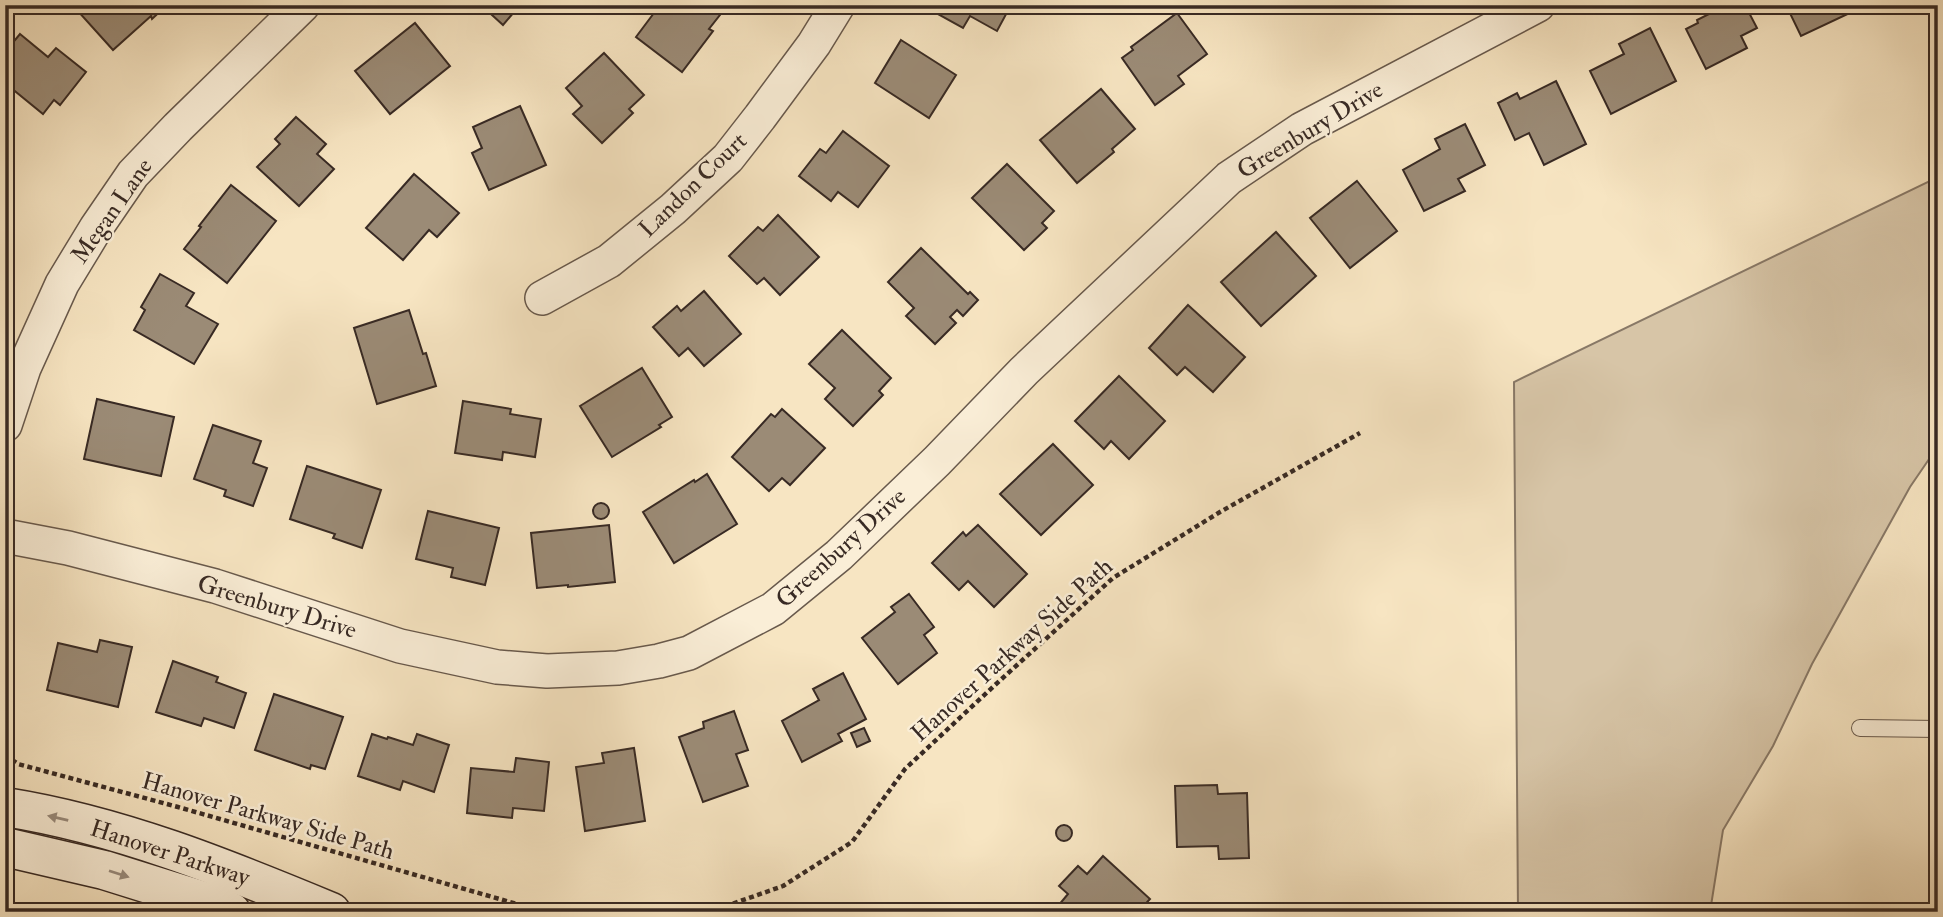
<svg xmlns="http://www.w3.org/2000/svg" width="1943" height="917" viewBox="0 0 1943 917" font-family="'IM FELL Double Pica',serif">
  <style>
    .green { fill: #d7c5a7; stroke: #887866; stroke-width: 2 }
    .building { fill: #9b8b76; stroke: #382a24; stroke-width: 2 }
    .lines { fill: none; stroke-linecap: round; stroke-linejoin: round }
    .lane-casing { stroke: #68594c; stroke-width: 18 }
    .street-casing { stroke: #68594c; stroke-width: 36 }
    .secondary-casing { stroke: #382a24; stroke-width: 41 }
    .path { stroke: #382a24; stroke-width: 4.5; stroke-dasharray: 5 3.5; stroke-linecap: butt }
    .lane { stroke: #faeed7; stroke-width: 16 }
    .street { stroke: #faeed7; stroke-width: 33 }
    .secondary { stroke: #faeed7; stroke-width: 38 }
    .oneway { fill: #998c7e }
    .labels { text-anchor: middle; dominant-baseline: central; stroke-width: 5; stroke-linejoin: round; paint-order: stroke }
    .street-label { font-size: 24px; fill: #382a24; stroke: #faeed7 }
  </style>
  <rect width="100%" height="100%" fill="#f7e5c2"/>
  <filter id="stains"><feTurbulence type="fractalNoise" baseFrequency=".00286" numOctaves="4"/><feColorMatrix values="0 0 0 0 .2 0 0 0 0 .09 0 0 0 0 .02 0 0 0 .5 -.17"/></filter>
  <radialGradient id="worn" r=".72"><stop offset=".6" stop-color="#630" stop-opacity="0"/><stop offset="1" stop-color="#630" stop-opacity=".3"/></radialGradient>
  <path class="green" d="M 1938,177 L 1938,446 L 1910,487 L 1812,664 L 1773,746 L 1723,830 L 1710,912 L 1518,912 L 1514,382 Z"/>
  <g class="building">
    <path d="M 79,5 L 167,5 L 152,19 L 151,16 L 113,50 L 76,9 Z"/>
    <path d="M 481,5 L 520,5 L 503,25 Z"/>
    <path d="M 660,5 L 727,6 L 709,29 L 713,31 L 682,72 L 636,37 Z"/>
    <path d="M 925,5 L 1011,5 L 997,31 L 970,16 L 963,28 L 925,7 Z"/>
    <path d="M 1720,5 L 1745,5 L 1757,28 L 1741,36 L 1747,48 L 1706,69 L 1686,29 L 1698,23 L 1697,20 L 1721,8 Z"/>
    <path d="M 1786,5 L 1851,5 L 1854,11 L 1801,36 Z"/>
    <path d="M 1177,13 L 1207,54 L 1178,76 L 1184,84 L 1155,105 L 1122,58 L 1133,50 L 1131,47 Z"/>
    <path d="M 415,23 L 450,66 L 390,114 L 355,71 Z"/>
    <path d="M 1650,28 L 1676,81 L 1611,114 L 1590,71 L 1624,54 L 1619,44 Z"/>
    <path d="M 20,34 L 48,57 L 56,48 L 86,72 L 60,105 L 54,100 L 43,114 L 5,83 L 5,52 Z"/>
    <path d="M 901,40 L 956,75 L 929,118 L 875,83 Z"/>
    <path d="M 604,53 L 644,95 L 629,109 L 633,113 L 602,143 L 573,114 L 582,106 L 566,88 Z"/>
    <path d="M 1556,81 L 1586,144 L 1544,165 L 1529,133 L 1515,140 L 1498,103 L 1517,93 L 1520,99 Z"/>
    <path d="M 1101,89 L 1135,129 L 1112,149 L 1114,152 L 1077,183 L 1040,140 Z"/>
    <path d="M 520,106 L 546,165 L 489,190 L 472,153 L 482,148 L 473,127 Z"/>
    <path d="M 296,117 L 326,144 L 317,154 L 334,169 L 299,206 L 257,167 L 280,144 L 275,139 Z"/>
    <path d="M 1465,124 L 1485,165 L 1458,179 L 1465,191 L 1424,211 L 1403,170 L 1440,149 L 1435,139 Z"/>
    <path d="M 843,131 L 889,166 L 858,207 L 838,192 L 831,201 L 799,176 L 820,149 L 826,153 Z"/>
    <path d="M 1007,164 L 1054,211 L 1042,223 L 1047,228 L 1024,250 L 972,198 Z"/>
    <path d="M 414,174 L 459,213 L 437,237 L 429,230 L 403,260 L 366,228 Z"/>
    <path d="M 1357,181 L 1397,231 L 1350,268 L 1310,218 Z"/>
    <path d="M 231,185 L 276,221 L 227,283 L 184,249 L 201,227 L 199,226 Z"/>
    <path d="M 778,215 L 819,257 L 780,295 L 764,278 L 757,284 L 729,256 L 758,227 L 763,231 Z"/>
    <path d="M 1276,232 L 1316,276 L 1261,326 L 1221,282 Z"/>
    <path d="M 921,248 L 968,294 L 970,292 L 978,300 L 963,316 L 957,310 L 950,317 L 956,323 L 935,344 L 906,316 L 914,308 L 888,282 Z"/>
    <path d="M 160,274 L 194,293 L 186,306 L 218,324 L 194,364 L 134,330 L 145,310 L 141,307 Z"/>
    <path d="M 704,291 L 741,334 L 704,366 L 688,348 L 679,356 L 653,327 L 677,306 L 681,311 Z"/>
    <path d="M 1188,305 L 1245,357 L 1213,392 L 1185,367 L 1177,375 L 1149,348 Z"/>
    <path d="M 409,310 L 423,354 L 426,353 L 436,386 L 377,404 L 354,328 Z"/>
    <path d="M 842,330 L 891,378 L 879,391 L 883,395 L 853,426 L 825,399 L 835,388 L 809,364 Z"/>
    <path d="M 642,368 L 672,417 L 659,425 L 661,427 L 612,457 L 580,406 Z"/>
    <path d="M 1119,376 L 1165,421 L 1129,459 L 1111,441 L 1104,449 L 1075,421 Z"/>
    <path d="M 97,399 L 174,417 L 161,476 L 84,459 Z"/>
    <path d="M 463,401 L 511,409 L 510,414 L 541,419 L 535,457 L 503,452 L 502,460 L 455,453 Z"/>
    <path d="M 782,409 L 825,448 L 790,485 L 782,478 L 769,491 L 732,457 L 771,414 L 775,417 Z"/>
    <path d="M 213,425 L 261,441 L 253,463 L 267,468 L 253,506 L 224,496 L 226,490 L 194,479 Z"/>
    <path d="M 1053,444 L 1093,485 L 1041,535 L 1000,494 Z"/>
    <path d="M 307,466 L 381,490 L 362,548 L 333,538 L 335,534 L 290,519 Z"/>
    <path d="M 707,474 L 737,524 L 674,563 L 643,512 L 694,480 L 695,482 Z"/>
    <circle cx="601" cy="511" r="8"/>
    <path d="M 428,511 L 499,528 L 485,585 L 451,577 L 453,568 L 416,559 Z"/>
    <path d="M 609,525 L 615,582 L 568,587 L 568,585 L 537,588 L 531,533 Z"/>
    <path d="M 978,525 L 1027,574 L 994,607 L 968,581 L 959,590 L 932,563 L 963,532 L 966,536 Z"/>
    <path d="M 909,594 L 934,627 L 924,635 L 937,653 L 898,684 L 862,638 L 895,612 L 891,607 Z"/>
    <path d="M 100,640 L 132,647 L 118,707 L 47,690 L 58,643 L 97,652 Z"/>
    <path d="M 173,661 L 218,677 L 216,682 L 246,693 L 234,728 L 204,718 L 201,726 L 156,712 Z"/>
    <path d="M 843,673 L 866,719 L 838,734 L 842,741 L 802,762 L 782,721 L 819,700 L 813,689 Z"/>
    <path d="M 274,694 L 343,717 L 325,769 L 311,765 L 310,769 L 255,750 Z"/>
    <path d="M 734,711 L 748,750 L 736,754 L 748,786 L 703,802 L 679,737 L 704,728 L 703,722 Z"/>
    <path d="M 864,728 L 870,741 L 857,747 L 851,733 Z"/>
    <path d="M 372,734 L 387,739 L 388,737 L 413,745 L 417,734 L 449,745 L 434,792 L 403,781 L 400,790 L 358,776 Z"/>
    <path d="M 634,748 L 645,821 L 585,831 L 576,767 L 604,763 L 602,753 Z"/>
    <path d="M 516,758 L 549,762 L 544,811 L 513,808 L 512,818 L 467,813 L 471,768 L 514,772 Z"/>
    <path d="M 1217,785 L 1218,794 L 1247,793 L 1249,858 L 1219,859 L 1218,846 L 1177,847 L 1175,786 Z"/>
    <circle cx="1064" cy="833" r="8"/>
    <path d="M 1103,856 L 1150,899 L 1138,912 L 1064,912 L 1058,906 L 1068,894 L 1059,886 L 1078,866 L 1087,874 Z"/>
  </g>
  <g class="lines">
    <defs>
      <path id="lane" d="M 1860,728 L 1938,729"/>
      <g id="street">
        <path d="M 542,298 L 609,261 L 673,209 L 728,158 L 760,117 L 814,44 L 838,5"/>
        <path d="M 5,425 L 24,368 L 62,284 L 96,228 L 133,174 L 178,127 L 303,5"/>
        <path d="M 5,536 L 68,548 L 215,586 L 400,646 L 497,667 L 547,671 L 618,668 L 659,661 L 689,653 L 773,609 L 839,555 L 937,461 L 1024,371 L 1229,178 L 1302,129 L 1538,5"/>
      </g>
      <g id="secondary">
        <path d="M 5,807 C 119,825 225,868 331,912"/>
        <path d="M 5,847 L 104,870 L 219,906 L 231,912"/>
      </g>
    </defs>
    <use href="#lane" class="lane-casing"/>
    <use href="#street" class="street-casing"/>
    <use href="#secondary" class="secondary-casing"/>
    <g class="path">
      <path d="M 5,755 L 18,764 L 178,807 L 524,906 L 527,912"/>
      <path d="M 525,906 L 563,912"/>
      <path d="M 709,912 L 783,886 L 852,842 L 905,769 L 995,685 L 1113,578 L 1220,512 L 1360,433"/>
    </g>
    <use href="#lane" class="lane"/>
    <use href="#street" class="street"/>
    <use href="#secondary" class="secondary"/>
  </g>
  <defs><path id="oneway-solid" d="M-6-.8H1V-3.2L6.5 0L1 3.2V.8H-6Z" transform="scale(1.75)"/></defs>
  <g class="oneway">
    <use href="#oneway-solid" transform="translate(58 818) rotate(-167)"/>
    <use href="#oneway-solid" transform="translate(119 874) rotate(18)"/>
  </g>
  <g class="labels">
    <g class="street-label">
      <text transform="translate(1310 130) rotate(-31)">Greenbury Drive</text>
      <text transform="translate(693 185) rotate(-44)">Landon Court</text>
      <text transform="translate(112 211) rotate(-55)">Megan Lane</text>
      <text transform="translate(841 548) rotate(-42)">Greenbury Drive</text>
      <text transform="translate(277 607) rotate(17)">Greenbury Drive</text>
      <text transform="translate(1012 650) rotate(-42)">Hanover Parkway Side Path</text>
      <text transform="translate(268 816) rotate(16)">Hanover Parkway Side Path</text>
      <text transform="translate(170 853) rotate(18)">Hanover Parkway</text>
    </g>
  </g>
  <rect width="1943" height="917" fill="none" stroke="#f7e5c2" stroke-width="28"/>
  <rect x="7" y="7" width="1929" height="903" fill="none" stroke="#382a24" stroke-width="3.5"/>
  <rect x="14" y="14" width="1915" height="889" fill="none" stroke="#382a24" stroke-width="2"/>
  <rect width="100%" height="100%" filter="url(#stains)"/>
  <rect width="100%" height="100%" fill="url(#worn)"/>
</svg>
